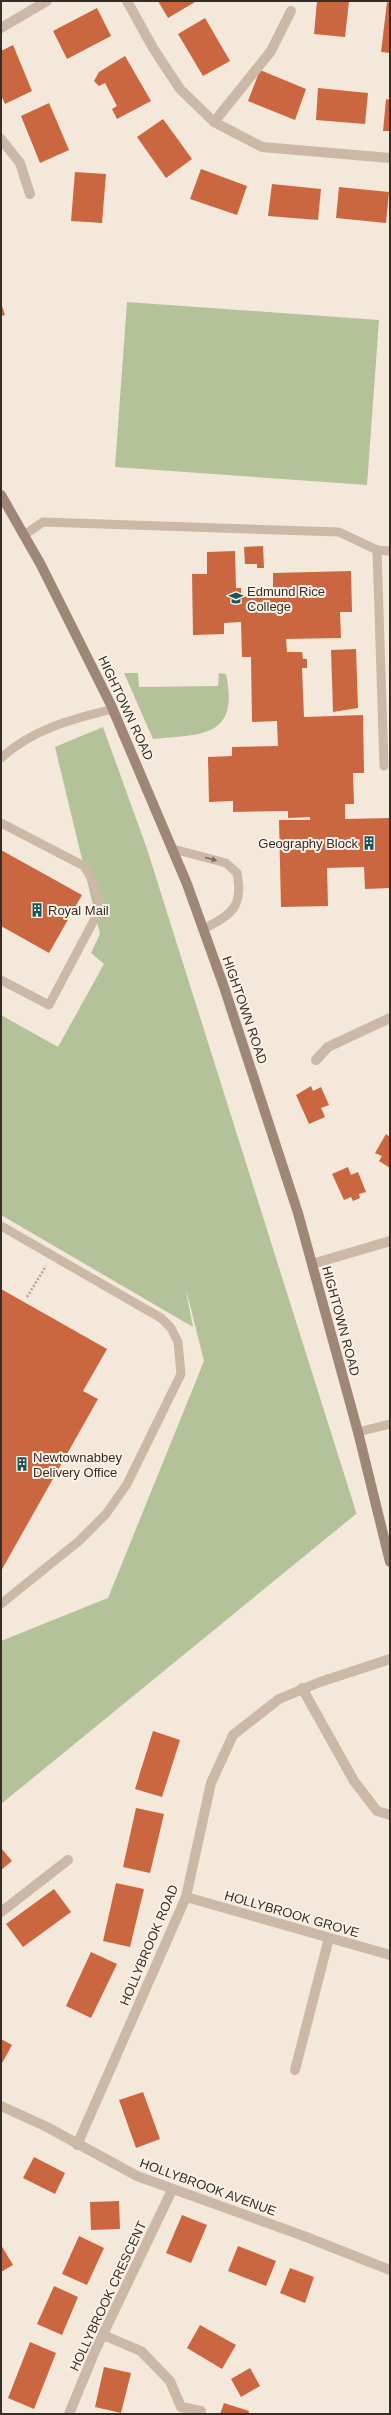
<svg xmlns="http://www.w3.org/2000/svg" width="391" height="2415" viewBox="0 0 391 2415" font-family="Helvetica,sans-serif">
  <style>
    .green { fill: #b3c299 }
    .building { fill: #cb6740 }
    .lines { fill: none; stroke-linecap: round; stroke-linejoin: round }
    .path { stroke: #b7a290; stroke-width: 2.5; stroke-dasharray: 2 2; stroke-linecap: butt }
    .service { stroke: #cbb8a6; stroke-width: 9 }
    .minor { stroke: #cbb8a6; stroke-width: 10 }
    .secondary { stroke: #9f8777; stroke-width: 10 }
    .oneway { fill: #7a6c60 }
    .labels { text-anchor: middle; dominant-baseline: central; stroke-width: 4; stroke-linejoin: round; paint-order: stroke }
    .poi-label { font-size: 13px; fill: #372d27; stroke: #faf2e7; text-anchor: start }
    .street-label { font-size: 13px; fill: #372d27; stroke: #faf2e7 }
  </style>
  <rect width="100%" height="100%" fill="#f3e8da"/>
  <g class="green">
    <path d="M 127,302 L 379,320 L 367,485 L 115,467 Z"/>
    <path d="M 124,673 L 138,673 L 139,687 L 218,686 L 219,673 L 226,674 C 240,739 200,734 153,739 Z"/>
    <path d="M 103,727 L 147,849 L 357,1515 L 356,1514 L 1,1804 L 1,1641 L 108,1598 L 204,1361 L 185,1285 L 193,1327 L 1,1215 L 1,1015 L 58,1047 L 104,964 L 91,953 L 100,934 L 55,747 Z"/>
  </g>
  <g class="building">
    <path d="M 158,1 L 194,1 L 195,2 L 168,18 Z"/>
    <path d="M 317,1 L 349,1 L 345,37 L 314,34 Z"/>
    <path d="M 387,2 L 390,3 L 390,53 L 381,52 Z"/>
    <path d="M 97,8 L 111,36 L 67,59 L 53,31 Z"/>
    <path d="M 205,18 L 230,61 L 203,76 L 178,34 Z"/>
    <path d="M 13,45 L 32,91 L 5,104 L 1,95 L 1,51 Z"/>
    <path d="M 125,56 L 151,101 L 117,119 L 112,109 L 117,106 L 105,83 L 99,86 L 94,81 L 99,72 Z"/>
    <path d="M 260,70 L 306,89 L 295,120 L 248,101 Z"/>
    <path d="M 318,88 L 368,93 L 365,124 L 316,120 Z"/>
    <path d="M 386,99 L 390,100 L 390,131 L 383,131 Z"/>
    <path d="M 49,103 L 69,150 L 40,163 L 21,116 Z"/>
    <path d="M 163,119 L 192,159 L 166,178 L 137,137 Z"/>
    <path d="M 201,169 L 247,186 L 237,215 L 190,199 Z"/>
    <path d="M 75,172 L 106,174 L 102,223 L 71,221 Z"/>
    <path d="M 272,184 L 321,189 L 318,220 L 268,216 Z"/>
    <path d="M 339,187 L 389,192 L 386,223 L 336,218 Z"/>
    <path d="M 1,303 L 5,315 L 1,316 Z"/>
    <path d="M 263,546 L 264,568 L 257,568 L 257,564 L 245,564 L 244,547 Z"/>
    <path d="M 235,551 L 236,588 L 241,588 L 241,596 L 273,595 L 273,573 L 351,571 L 352,612 L 340,612 L 341,638 L 286,639 L 287,652 L 302,652 L 303,659 L 307,659 L 307,668 L 302,668 L 304,717 L 363,715 L 364,773 L 353,773 L 354,804 L 345,804 L 345,819 L 390,818 L 390,888 L 365,889 L 364,867 L 327,868 L 328,906 L 281,907 L 279,820 L 310,820 L 310,817 L 288,818 L 288,811 L 233,812 L 233,801 L 209,802 L 208,757 L 232,756 L 232,747 L 278,746 L 277,721 L 252,722 L 251,657 L 242,657 L 241,622 L 224,623 L 224,634 L 193,635 L 192,574 L 207,574 L 207,552 Z"/>
    <path d="M 356,649 L 358,708 L 333,712 L 331,650 Z"/>
    <path d="M 1,850 L 82,895 L 49,953 L 1,926 Z"/>
    <path d="M 311,1086 L 313,1091 L 321,1087 L 329,1105 L 321,1108 L 325,1117 L 309,1124 L 296,1095 Z"/>
    <path d="M 386,1134 L 390,1137 L 390,1168 L 379,1161 L 382,1156 L 375,1153 Z"/>
    <path d="M 348,1167 L 351,1175 L 358,1172 L 366,1192 L 359,1194 L 360,1198 L 353,1201 L 351,1197 L 344,1200 L 332,1174 Z"/>
    <path d="M 1,1289 L 107,1349 L 83,1391 L 98,1399 L 1,1571 Z"/>
    <path d="M 153,1731 L 180,1740 L 162,1797 L 135,1789 Z"/>
    <path d="M 136,1808 L 164,1814 L 150,1873 L 123,1867 Z"/>
    <path d="M 1,1848 L 12,1861 L 1,1870 Z"/>
    <path d="M 116,1883 L 144,1889 L 130,1947 L 103,1941 Z"/>
    <path d="M 54,1889 L 71,1912 L 23,1947 L 6,1924 Z"/>
    <path d="M 91,1952 L 117,1964 L 91,2018 L 66,2006 Z"/>
    <path d="M 1,2039 L 12,2045 L 1,2065 Z"/>
    <path d="M 143,2092 L 160,2139 L 136,2148 L 119,2100 Z"/>
    <path d="M 34,2157 L 65,2173 L 55,2194 L 23,2178 Z"/>
    <path d="M 119,2201 L 120,2229 L 91,2230 L 90,2202 Z"/>
    <path d="M 182,2215 L 207,2225 L 191,2263 L 166,2253 Z"/>
    <path d="M 79,2236 L 104,2248 L 87,2285 L 62,2274 Z"/>
    <path d="M 1,2245 L 13,2265 L 1,2272 Z"/>
    <path d="M 238,2246 L 276,2261 L 266,2286 L 228,2271 Z"/>
    <path d="M 290,2268 L 314,2277 L 305,2303 L 280,2293 Z"/>
    <path d="M 54,2286 L 78,2297 L 62,2335 L 37,2324 Z"/>
    <path d="M 200,2325 L 236,2345 L 222,2369 L 187,2348 Z"/>
    <path d="M 30,2342 L 56,2353 L 34,2409 L 8,2398 Z"/>
    <path d="M 104,2367 L 131,2373 L 121,2413 L 95,2407 Z"/>
    <path d="M 250,2368 L 260,2386 L 241,2397 L 231,2379 Z"/>
    <path d="M 224,2403 L 249,2411 L 248,2414 L 220,2414 Z"/>
  </g>
  <g class="lines">
    <path class="path" d="M 27,1297 L 46,1266"/>
    <g class="service">
      <path d="M 24,535 L 43,522 L 339,532 L 377,550 L 390,551"/>
      <path d="M 377,550 L 384,766"/>
      <path d="M 1,758 C 33,729 72,719 113,709"/>
      <path d="M 1,823 L 84,866 L 94,883 L 101,907 L 49,1005 L 1,980"/>
      <path d="M 173,849 L 226,863 L 237,873 C 244,907 231,915 203,929"/>
      <path d="M 1,1226 L 161,1318 L 171,1328 L 178,1342 L 181,1374 L 127,1484 L 106,1514 L 79,1541 L 1,1604"/>
      <path d="M 358,1432 L 390,1424"/>
    </g>
    <g class="minor">
      <path d="M 127,1 L 153,48 L 180,89 L 214,122 L 262,147 L 390,158"/>
      <path d="M 1,28 L 47,1"/>
      <path d="M 214,122 L 271,51 L 291,11"/>
      <path d="M 1,139 L 20,163 L 30,194"/>
      <path d="M 316,1060 L 328,1047 L 390,1018"/>
      <path d="M 312,1264 L 390,1241"/>
      <path d="M 302,1688 L 354,1781 L 377,1811 L 390,1815"/>
      <path d="M 186,1897 L 390,1955"/>
      <path d="M 1,1912 L 68,1860"/>
      <path d="M 295,2070 L 329,1938"/>
      <path d="M 1,2106 L 47,2127 L 137,2176 L 301,2235 L 390,2270"/>
      <path d="M 77,2145 L 186,1897 L 211,1783 L 233,1735 L 279,1699 L 320,1682 L 390,1659"/>
      <path d="M 103,2335 L 141,2351 L 170,2381 L 181,2407 L 201,2411"/>
      <path d="M 69,2414 L 95,2351 L 172,2190"/>
    </g>
    <path class="secondary" d="M 1,495 L 41,565 L 111,705 L 187,884 L 224,987 L 298,1213 L 358,1432 L 390,1562"/>
  </g>
  <defs><path id="oneway-solid" d="M-6-.8H1V-3.2L6.5 0L1 3.2V.8H-6Z"/></defs>
  <use class="oneway" href="#oneway-solid" transform="translate(211 859) rotate(15)"/>
  <defs>
    <symbol id="school-bare" viewBox="-9 -9 18 18"><path d="M0-5L7-2L0 1L-7-2ZM-4 1L0 2.5L4 1V4Q0 6-4 4Z" fill="#1b535a" stroke="#faf2e7" stroke-width="2.5" paint-order="stroke"/></symbol>
    <symbol id="building-bare" viewBox="-9 -9 18 18"><path d="M-4-6H4V6H1V3H-1V6H-4ZM-2.5-4.3h1.7v1.8h-1.7ZM.8-4.3h1.7v1.8H.8ZM-2.5-1h1.7V.8h-1.7ZM.8-1h1.7V.8H.8Z" fill="#1b535a" stroke="#faf2e7" stroke-width="2.5" paint-order="stroke"/></symbol>
  </defs>
  <g fill-rule="evenodd">
    <use href="#school-bare" x="226" y="588" width="20" height="20"/>
    <use href="#building-bare" x="359" y="833" width="20" height="20"/>
    <use href="#building-bare" x="27" y="900" width="20" height="20"/>
    <use href="#building-bare" x="12" y="1454" width="20" height="20"/>
  </g>
  <g class="labels">
    <g class="poi-label">
      <text x="247" y="591">Edmund Rice<tspan x="247" dy="15">College</tspan></text>
      <text x="358" y="843" text-anchor="end">Geography Block</text>
      <text x="48" y="910">Royal Mail</text>
      <text x="33" y="1457">Newtownabbey<tspan x="33" dy="15">Delivery Office</tspan></text>
    </g>
    <g class="street-label">
      <text transform="translate(126 708) rotate(65)">HIGHTOWN ROAD</text>
      <text transform="translate(245 1010) rotate(71)">HIGHTOWN ROAD</text>
      <text transform="translate(341 1321) rotate(75)">HIGHTOWN ROAD</text>
      <text transform="translate(292 1914) rotate(16)">HOLLYBROOK GROVE</text>
      <text transform="translate(149 1945) rotate(-67)">HOLLYBROOK ROAD</text>
      <text transform="translate(208 2187) rotate(20)">HOLLYBROOK AVENUE</text>
      <text transform="translate(108 2296) rotate(-65)">HOLLYBROOK CRESCENT</text>
    </g>
  </g>
  <rect width="391" height="2415" fill="none" stroke="#372d27" stroke-width="4"/>
</svg>
